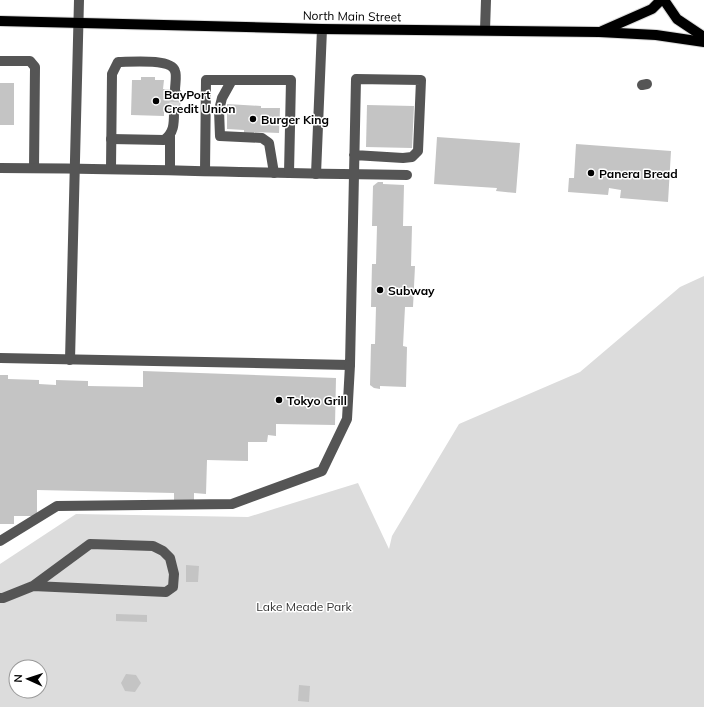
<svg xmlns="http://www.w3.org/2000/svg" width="704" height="707" viewBox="0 0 704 707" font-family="Mulish,sans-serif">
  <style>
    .green { fill: #dcdcdc; fill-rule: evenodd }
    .building { fill: #c4c4c4 }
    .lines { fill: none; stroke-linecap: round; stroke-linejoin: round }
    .minor-tunnel { stroke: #d9d9d9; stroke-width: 10; stroke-dasharray: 10 5; stroke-linecap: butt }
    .major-casing { stroke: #dbdbdb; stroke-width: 12 }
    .minor { stroke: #555; stroke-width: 10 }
    .major { stroke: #000; stroke-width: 10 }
    .poi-dot { fill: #000; stroke: #fff; stroke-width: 1.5 }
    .labels { text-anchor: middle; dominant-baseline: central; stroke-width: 3; stroke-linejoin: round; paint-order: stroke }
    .street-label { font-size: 12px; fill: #000; stroke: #fff }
    .poi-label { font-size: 12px; font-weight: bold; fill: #000; stroke: #fff; text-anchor: start }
    .park-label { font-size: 12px; fill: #333; stroke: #fff }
  </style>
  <rect width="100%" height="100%" fill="#fff"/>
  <path class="green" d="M 704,276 L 704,707 L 0,707 L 0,564 L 76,514 L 248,517 L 358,483 L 389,549 L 392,536 L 459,424 L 580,372 L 680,287 ZM 16,667 L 40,667 L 40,691 L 16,691 Z"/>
  <g class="building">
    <path d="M 141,77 L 155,77 L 155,80 L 164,80 L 163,89 L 181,90 L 180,112 L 164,112 L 164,116 L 131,115 L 132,80 L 141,80 Z"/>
    <rect x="0" y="83" width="14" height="42"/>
    <path d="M 227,104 L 261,106 L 261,108 L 280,108 L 279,133 L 254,132 L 254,134 L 244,133 L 244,130 L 227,129 Z"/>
    <path d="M 367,105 L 414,106 L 412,148 L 366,147 Z"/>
    <path d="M 437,137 L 520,143 L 516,193 L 496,191 L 497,188 L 434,184 Z"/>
    <path d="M 576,144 L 671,151 L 668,202 L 620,198 L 621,190 L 609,188 L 608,195 L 568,192 L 569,178 L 574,178 Z"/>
    <path d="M 378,182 L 383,182 L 383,184 L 404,185 L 403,226 L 412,226 L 411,266 L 415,266 L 413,307 L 405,307 L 403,346 L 407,347 L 406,387 L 380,386 L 380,389 L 374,388 L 370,385 L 371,344 L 375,344 L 376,307 L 371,307 L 372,264 L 376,264 L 377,226 L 372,226 L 373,186 Z"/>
    <path d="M 143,371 L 336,378 L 335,425 L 276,424 L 276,436 L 268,435 L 267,442 L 248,442 L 248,461 L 207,460 L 206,494 L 194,493 L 194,500 L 174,500 L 174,493 L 37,490 L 37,516 L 14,516 L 14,524 L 0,524 L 0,375 L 8,375 L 8,379 L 39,380 L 39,384 L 56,385 L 56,380 L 88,381 L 88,386 L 143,387 Z"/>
    <path d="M 186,565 L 199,566 L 198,582 L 186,582 Z"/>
    <path d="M 116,614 L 147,615 L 147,622 L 116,621 Z"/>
    <path d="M 126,674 L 136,675 L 141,683 L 135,692 L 125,691 L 121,683 Z"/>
    <path d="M 299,685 L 310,686 L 309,702 L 298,701 Z"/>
  </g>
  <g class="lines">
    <path class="minor-tunnel" d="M 174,112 L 175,90"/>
    <defs>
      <g id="major">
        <path d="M 664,0 L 677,19 L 704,37"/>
        <path d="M 0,21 L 322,29 L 599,32 L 656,35 L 704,42"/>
        <path d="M 602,31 L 652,9 L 661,0"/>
      </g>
    </defs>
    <use href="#major" class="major-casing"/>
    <g class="minor">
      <path d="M 485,30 L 486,0"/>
      <path d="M 0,61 L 30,61 L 35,67 L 34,168"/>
      <path d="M 232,80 L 222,98 L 219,110 L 220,136 L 262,138 L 269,143 L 274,173"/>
      <path d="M 642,85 L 647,84"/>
      <path d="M 111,139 L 164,140 C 174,133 174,124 174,112"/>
      <path d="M 0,168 C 136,168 271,174 407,175"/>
      <path d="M 111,168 L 112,74 L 118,62 C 130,62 171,58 175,71 C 177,76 175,84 175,90"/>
      <path d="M 170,170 L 170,135"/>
      <path d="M 205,171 L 206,80 L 291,80 L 289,173"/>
      <path d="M 316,174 L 322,29"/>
      <path d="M 0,358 L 350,365 L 356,79 L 421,80 L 418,151 L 412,157 L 403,158 L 354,155"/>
      <path d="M 70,360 L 79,0"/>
      <path d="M 0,541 L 57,506 L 232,504 L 322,471 L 347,419 L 350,365"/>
      <path d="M 0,598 L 3,598 L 33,586 L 90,544 L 153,546 L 163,551 L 170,558 L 174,574 L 173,587 L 166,592 L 33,586"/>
    </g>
    <use href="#major" class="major"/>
  </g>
  <g class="poi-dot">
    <circle cx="156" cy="101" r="4"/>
    <circle cx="253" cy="119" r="4"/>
    <circle cx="591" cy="173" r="4"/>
    <circle cx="380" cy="290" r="4"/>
    <circle cx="279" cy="400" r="4"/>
  </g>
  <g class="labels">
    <g class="street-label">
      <text transform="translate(352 16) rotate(1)">North Main Street</text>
    </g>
    <g class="poi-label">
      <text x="164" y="94">BayPort<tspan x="164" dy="14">Credit Union</tspan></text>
      <text x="261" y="119">Burger King</text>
      <text x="599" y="173">Panera Bread</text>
      <text x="388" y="290">Subway</text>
      <text x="287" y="400">Tokyo Grill</text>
    </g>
    <g class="park-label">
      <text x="304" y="606">Lake Meade Park</text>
    </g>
  </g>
  <g transform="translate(28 679) rotate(273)"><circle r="19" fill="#ffffff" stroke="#999999"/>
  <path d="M0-3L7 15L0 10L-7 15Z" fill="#000000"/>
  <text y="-6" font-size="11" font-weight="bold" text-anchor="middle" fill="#000000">N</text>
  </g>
</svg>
